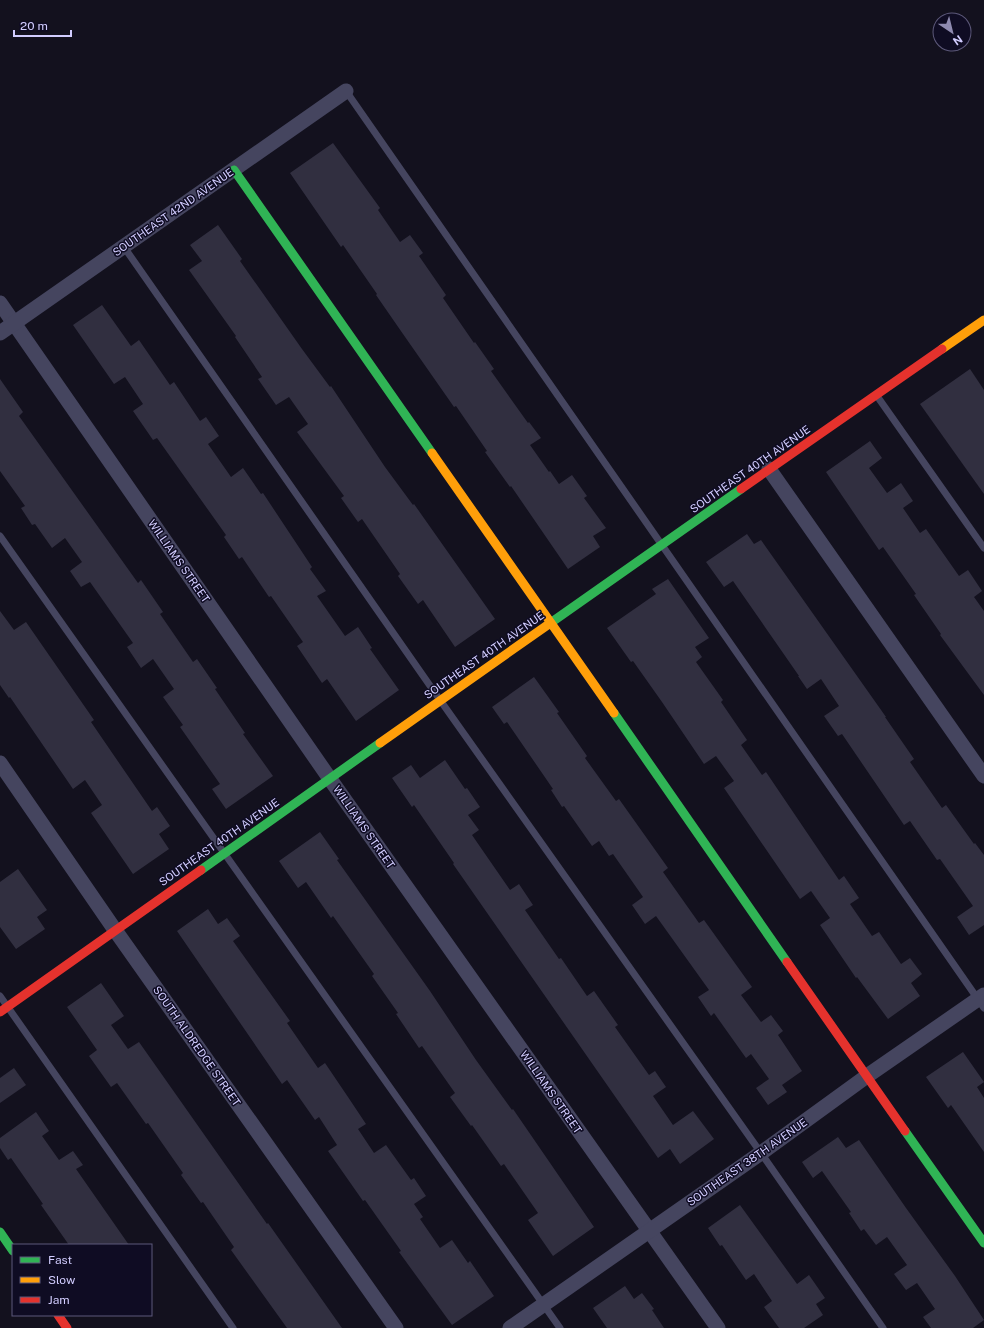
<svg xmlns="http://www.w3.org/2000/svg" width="984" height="1328" viewBox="0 0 984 1328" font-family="'Public Sans',sans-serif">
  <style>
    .building { fill: #312f40 }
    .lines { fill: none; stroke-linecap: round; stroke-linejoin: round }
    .lane { stroke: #45455f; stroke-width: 7 }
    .street { stroke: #45455f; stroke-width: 15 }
    .fast { stroke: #30b455; stroke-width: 9 }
    .slow { stroke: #ff9f0a; stroke-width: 9 }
    .jam { stroke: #e5322d; stroke-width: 9 }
    .labels { text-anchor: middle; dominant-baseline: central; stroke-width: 3; stroke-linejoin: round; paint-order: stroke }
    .street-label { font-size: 11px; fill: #d2cdff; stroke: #0f0c23 }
  </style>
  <rect width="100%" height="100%" fill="#13111e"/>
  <g class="building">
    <path d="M 333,143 L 380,208 L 378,210 L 400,242 L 410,235 L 423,253 L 419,256 L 446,295 L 443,298 L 474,343 L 475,342 L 494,369 L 491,371 L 528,423 L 529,422 L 541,438 L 530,445 L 549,472 L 550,471 L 559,484 L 572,475 L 587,496 L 584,498 L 606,528 L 593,536 L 600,547 L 568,569 L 511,486 L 510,487 L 485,452 L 487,451 L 456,406 L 454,407 L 403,334 L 376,295 L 377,294 L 343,245 L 341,247 L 290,173 Z"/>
    <path d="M 218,225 L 242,259 L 240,261 L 302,349 L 330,387 L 331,386 L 385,467 L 413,505 L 414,504 L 495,619 L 455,647 L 423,600 L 418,604 L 398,576 L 400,574 L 362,519 L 358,522 L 341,498 L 344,496 L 297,432 L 308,424 L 289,397 L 276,405 L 258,379 L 262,377 L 235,337 L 236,336 L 189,270 L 202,261 L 190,245 Z"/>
    <path d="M 102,305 L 131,346 L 139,340 L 170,385 L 174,382 L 200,421 L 206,417 L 219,436 L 208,444 L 231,477 L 243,468 L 261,494 L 263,493 L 312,567 L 310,569 L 326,591 L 317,596 L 345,636 L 358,627 L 372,648 L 370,649 L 399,690 L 356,721 L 327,679 L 322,683 L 297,646 L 303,642 L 271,596 L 269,597 L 242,557 L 239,559 L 224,537 L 226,535 L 157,438 L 153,440 L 133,411 L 143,404 L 125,377 L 114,384 L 73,325 Z"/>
    <path d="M 970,369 L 984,390 L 984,494 L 920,404 Z"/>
    <path d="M 0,379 L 23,412 L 19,416 L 138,583 L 141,580 L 163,612 L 160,614 L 193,662 L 197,659 L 217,688 L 215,689 L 245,733 L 243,734 L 273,776 L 226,809 L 212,789 L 220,784 L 180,727 L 183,725 L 163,697 L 174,689 L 153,659 L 141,668 L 127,647 L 133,643 L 90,582 L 81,587 L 70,571 L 82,562 L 65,538 L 52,548 L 35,524 L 32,525 L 21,508 L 25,506 L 0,471 Z"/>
    <path d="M 870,441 L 882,458 L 869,468 L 887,493 L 901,483 L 913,501 L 903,508 L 920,533 L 926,529 L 959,576 L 968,570 L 982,591 L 974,597 L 984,611 L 984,695 L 940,635 L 941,634 L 914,595 L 916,594 L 883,547 L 879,550 L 826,472 Z"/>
    <path d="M 747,534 L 754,544 L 761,540 L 886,717 L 885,717 L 914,759 L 910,762 L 942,808 L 946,805 L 974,844 L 975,843 L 984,855 L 984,925 L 969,935 L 957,917 L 973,906 L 940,859 L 937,860 L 910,821 L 904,825 L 842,734 L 838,736 L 824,716 L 839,706 L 821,679 L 807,689 L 798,676 L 799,676 L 733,581 L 724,587 L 706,562 Z"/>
    <path d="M 668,579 L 709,638 L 695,647 L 702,657 L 696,662 L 723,700 L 721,702 L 747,740 L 741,745 L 762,775 L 766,772 L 839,880 L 844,876 L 859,898 L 850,904 L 872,936 L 879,932 L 901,964 L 910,958 L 922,974 L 911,983 L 920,996 L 888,1019 L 857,977 L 856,978 L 820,925 L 830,918 L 811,891 L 800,899 L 724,788 L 734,781 L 716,756 L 704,764 L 662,702 L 633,661 L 631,662 L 607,628 L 656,594 L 652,589 Z"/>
    <path d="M 0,611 L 14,630 L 26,622 L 94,720 L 91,722 L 152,811 L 157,807 L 170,826 L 159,834 L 169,849 L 133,874 L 91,813 L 102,805 L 85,780 L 73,789 L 10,697 L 9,698 L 0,685 Z"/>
    <path d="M 534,677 L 559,712 L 557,713 L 587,756 L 585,758 L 616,801 L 619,799 L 668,868 L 663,872 L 699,923 L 704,920 L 752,987 L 741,995 L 761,1022 L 771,1015 L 783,1031 L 778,1035 L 802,1071 L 782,1085 L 787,1092 L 768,1105 L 756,1088 L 769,1079 L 751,1054 L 746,1058 L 714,1013 L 711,1016 L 698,997 L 709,990 L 656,916 L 645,924 L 632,905 L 643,897 L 613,854 L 609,856 L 599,841 L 592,846 L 564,806 L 562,807 L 551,790 L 553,789 L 507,722 L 504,724 L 492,707 Z"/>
    <path d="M 445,760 L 465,789 L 467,788 L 480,807 L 468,815 L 479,830 L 472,835 L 510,890 L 519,884 L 533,905 L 525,910 L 559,959 L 561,958 L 587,996 L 594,991 L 618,1025 L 615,1027 L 649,1075 L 655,1071 L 666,1087 L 653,1096 L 673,1125 L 693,1111 L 714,1139 L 680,1164 L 670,1149 L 658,1158 L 453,864 L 454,863 L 414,805 L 412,807 L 392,778 L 411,765 L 420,778 Z"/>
    <path d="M 320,832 L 339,859 L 337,860 L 430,991 L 476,1060 L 512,1110 L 513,1109 L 594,1227 L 553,1256 L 528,1220 L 538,1213 L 504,1164 L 501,1166 L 472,1125 L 471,1126 L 450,1097 L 455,1093 L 422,1046 L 419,1048 L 396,1014 L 398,1013 L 372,976 L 374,974 L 333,916 L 331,918 L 306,882 L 298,888 L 279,861 Z"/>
    <path d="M 18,869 L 47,910 L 37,917 L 45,929 L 16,949 L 0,927 L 0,882 Z"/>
    <path d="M 208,909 L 218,924 L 227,918 L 240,936 L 233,941 L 290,1021 L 287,1023 L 318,1068 L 325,1063 L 348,1097 L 366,1124 L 358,1129 L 374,1153 L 386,1145 L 411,1180 L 414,1178 L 426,1196 L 414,1204 L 423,1217 L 420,1219 L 440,1248 L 452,1240 L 468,1263 L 470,1261 L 494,1296 L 452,1325 L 399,1252 L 401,1251 L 365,1200 L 363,1201 L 328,1151 L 337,1145 L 319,1117 L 315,1120 L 287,1080 L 282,1084 L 177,931 Z"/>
    <path d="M 101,983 L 124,1016 L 111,1025 L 128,1049 L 139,1042 L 267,1224 L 268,1223 L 342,1328 L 287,1328 L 231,1250 L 234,1247 L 203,1202 L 201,1203 L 181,1175 L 183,1173 L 148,1123 L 146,1124 L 117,1083 L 111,1087 L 89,1056 L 97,1050 L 67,1007 Z"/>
    <path d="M 963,1052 L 984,1082 L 977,1087 L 984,1098 L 984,1152 L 951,1105 L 948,1108 L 926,1077 Z"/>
    <path d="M 14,1068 L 26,1085 L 0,1103 L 0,1078 Z"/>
    <path d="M 36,1112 L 49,1131 L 42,1136 L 59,1160 L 73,1151 L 83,1165 L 76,1169 L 129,1245 L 69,1245 L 41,1205 L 43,1204 L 11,1158 L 8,1160 L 0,1148 L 0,1138 Z"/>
    <path d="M 838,1137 L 846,1148 L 859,1140 L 906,1208 L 955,1276 L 984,1320 L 973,1328 L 931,1328 L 923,1317 L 935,1309 L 917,1283 L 906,1290 L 894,1274 L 907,1265 L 887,1237 L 876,1245 L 864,1229 L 861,1231 L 849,1213 L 851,1212 L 822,1171 L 813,1178 L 802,1162 Z"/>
    <path d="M 740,1205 L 797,1284 L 809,1275 L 825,1298 L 816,1304 L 823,1315 L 804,1328 L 779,1328 L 764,1307 L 772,1301 L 754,1274 L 746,1280 L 722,1245 L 720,1246 L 708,1228 Z"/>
    <path d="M 625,1286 L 634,1299 L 642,1293 L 654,1309 L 652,1310 L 664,1328 L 607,1328 L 593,1308 Z"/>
  </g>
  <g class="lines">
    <g class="lane">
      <path d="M 346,91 L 984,1008"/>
      <path d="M 124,247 L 440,700 L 761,1153 L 883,1328"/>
      <path d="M 877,396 L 984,548"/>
      <path d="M 0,536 L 560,1328"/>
      <path d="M 0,996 L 233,1328"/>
    </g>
    <g class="street">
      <path d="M 0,303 L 330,779 L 718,1328"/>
      <path d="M 0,333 L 346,91"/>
      <path d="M 769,469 L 984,776"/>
      <path d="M 0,763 L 115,930 L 396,1328"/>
      <path d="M 510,1328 L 761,1153 L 867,1076 L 984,995"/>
    </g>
    <g class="fast">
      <path d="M 234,170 L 432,453"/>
      <path d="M 549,624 L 741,489"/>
      <path d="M 614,713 L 787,962"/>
      <path d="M 201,870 L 380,743"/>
      <path d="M 905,1131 L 984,1243"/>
      <path d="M 0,1232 L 13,1251"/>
    </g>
    <g class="slow">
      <path d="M 942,349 L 984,320"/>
      <path d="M 432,453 L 614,713"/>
      <path d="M 380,743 L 549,624"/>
    </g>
    <g class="jam">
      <path d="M 741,489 L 942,349"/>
      <path d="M 787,962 L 905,1131"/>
      <path d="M 0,1012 L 201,870"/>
      <path d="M 58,1315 L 67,1328"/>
    </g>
  </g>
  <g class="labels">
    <g class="street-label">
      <text transform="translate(173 212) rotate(-35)">SOUTHEAST 42ND AVENUE</text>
      <text transform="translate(750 469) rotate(-35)">SOUTHEAST 40TH AVENUE</text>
      <text transform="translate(179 561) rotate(55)">WILLIAMS STREET</text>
      <text transform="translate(484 655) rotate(-35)">SOUTHEAST 40TH AVENUE</text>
      <text transform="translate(364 827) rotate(55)">WILLIAMS STREET</text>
      <text transform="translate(219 842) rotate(-35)">SOUTHEAST 40TH AVENUE</text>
      <text transform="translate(197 1046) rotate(55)">SOUTH ALDREDGE STREET</text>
      <text transform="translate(551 1092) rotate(55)">WILLIAMS STREET</text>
      <text transform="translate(747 1162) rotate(-35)">SOUTHEAST 38TH AVENUE</text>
    </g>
  </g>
  <rect x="12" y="1244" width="140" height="72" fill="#0f0c23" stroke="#5d597b"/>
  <rect x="20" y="1257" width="20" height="6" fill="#30b455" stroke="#5d597b"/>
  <text x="48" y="1264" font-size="12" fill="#d2cdff">Fast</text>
  <rect x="20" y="1277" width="20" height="6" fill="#ff9f0a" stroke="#5d597b"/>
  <text x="48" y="1284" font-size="12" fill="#d2cdff">Slow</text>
  <rect x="20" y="1297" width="20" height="6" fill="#e5322d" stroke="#5d597b"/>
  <text x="48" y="1304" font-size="12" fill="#d2cdff">Jam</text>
  <g transform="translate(952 32) rotate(145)"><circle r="19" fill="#0f0c23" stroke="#5d597b"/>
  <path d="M0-3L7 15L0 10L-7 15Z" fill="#8f8bb0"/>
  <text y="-6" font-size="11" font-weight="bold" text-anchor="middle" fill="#d2cdff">N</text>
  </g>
  <path d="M14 30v6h57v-6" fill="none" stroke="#d2cdff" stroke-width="2"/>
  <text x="20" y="30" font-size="12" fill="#d2cdff" stroke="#0f0c23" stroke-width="3" paint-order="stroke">20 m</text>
</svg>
